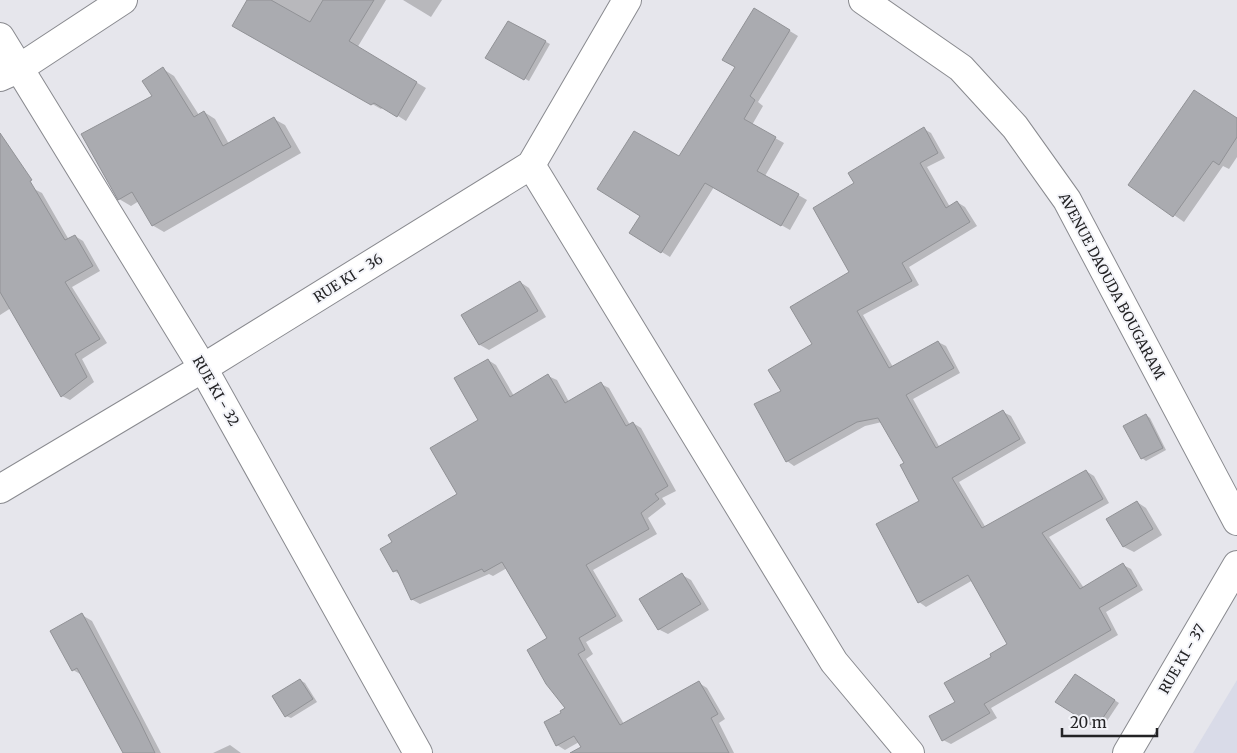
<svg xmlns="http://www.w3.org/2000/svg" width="1237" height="753" viewBox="0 0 1237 753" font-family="Merriweather,serif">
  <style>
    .built { fill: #d9dbe8 }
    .shadow { fill: #0003 }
    .building { fill: #aaabb0; stroke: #919296 }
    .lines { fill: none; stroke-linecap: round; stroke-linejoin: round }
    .street-casing { stroke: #898a8f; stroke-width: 30 }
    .secondary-casing { stroke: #898a8f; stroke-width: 30 }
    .street { stroke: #fff; stroke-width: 28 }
    .secondary { stroke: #fff; stroke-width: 28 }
    .labels { text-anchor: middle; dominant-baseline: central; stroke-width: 4; stroke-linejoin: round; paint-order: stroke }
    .street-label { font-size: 14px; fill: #232325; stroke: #f3f4f9 }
  </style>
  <rect width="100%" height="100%" fill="#e6e6ec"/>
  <path class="built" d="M 1237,680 L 1237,753 L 1193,753 Z"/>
  <g class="shadow">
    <path d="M 248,0 L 386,0 L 357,48 L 426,88 L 406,121 L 384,107 L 381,109 L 234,26 Z"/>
    <path d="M 403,0 L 442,0 L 431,17 Z"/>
    <path d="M 755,10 L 798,36 L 758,102 L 763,106 L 752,125 L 784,143 L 765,176 L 807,200 L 790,230 L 714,187 L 670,257 L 631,233 L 736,67 Z"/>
    <path d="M 508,22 L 550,44 L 529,81 L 487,57 Z"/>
    <path d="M 163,69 L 174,76 L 199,115 L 204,112 L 215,119 L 229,144 L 274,119 L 285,125 L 301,153 L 164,232 L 152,225 L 139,201 L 131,206 L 119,199 Z"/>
    <path d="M 1237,119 L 1237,157 L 1229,169 L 1223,166 L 1184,222 L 1130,184 Z"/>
    <path d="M 924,129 L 931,133 L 945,158 L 927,167 L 950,207 L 957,202 L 965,207 L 977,226 L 909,267 L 919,285 L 863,315 L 893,367 L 938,342 L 946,346 L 960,373 L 913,399 L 940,448 L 1003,412 L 1011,416 L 1026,443 L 959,482 L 986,528 L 1086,471 L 1094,476 L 1109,503 L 1049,537 L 1084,588 L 1123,565 L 1131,569 L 1143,590 L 1106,612 L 1118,635 L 991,708 L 997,718 L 951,744 L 943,740 L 957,703 L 993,658 L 1008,645 L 973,580 L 926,607 L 919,602 L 921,501 L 906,463 L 882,422 L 865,426 L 794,466 L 787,461 L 783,392 L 813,345 L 851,273 L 855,184 Z"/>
    <path d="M 34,189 L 42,193 L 69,240 L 75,236 L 83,241 L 100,271 L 72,287 L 107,343 L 82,359 L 94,382 L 70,400 L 62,396 L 11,308 L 0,315 L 0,209 Z"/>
    <path d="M 520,282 L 529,288 L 546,317 L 489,350 L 480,345 Z"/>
    <path d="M 488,360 L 496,365 L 514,396 L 548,376 L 557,380 L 569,402 L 601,384 L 609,388 L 630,425 L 633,423 L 641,428 L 676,491 L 662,498 L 666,504 L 648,518 L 657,534 L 593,570 L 623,621 L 586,642 L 593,654 L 586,659 L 624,724 L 699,683 L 707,688 L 725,719 L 719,723 L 734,753 L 586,753 L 579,742 L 565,750 L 557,745 L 563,714 L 567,709 L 548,638 L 507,568 L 493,576 L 489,574 L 420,604 L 411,599 L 401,575 L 394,571 L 393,542 L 459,495 L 480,421 Z"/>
    <path d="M 1146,415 L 1150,418 L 1166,450 L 1146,461 L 1142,458 Z"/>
    <path d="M 1137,502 L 1146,508 L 1162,535 L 1134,552 L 1124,547 L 1108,520 Z"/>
    <path d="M 682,575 L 691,580 L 709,610 L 668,634 L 658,629 Z"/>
    <path d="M 82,615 L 92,621 L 161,753 L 125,753 L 82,675 L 73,670 Z"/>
    <path d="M 1075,675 L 1119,703 L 1101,730 L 1057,702 Z"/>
    <path d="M 300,680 L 305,683 L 317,702 L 291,718 L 286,716 Z"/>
    <path d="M 230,745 L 241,753 L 213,753 Z"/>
  </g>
  <g class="building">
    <path d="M 247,0 L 271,0 L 310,22 L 323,0 L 374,0 L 349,41 L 417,82 L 397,117 L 374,103 L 371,105 L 232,26 Z"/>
    <path d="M 754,8 L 790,30 L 750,96 L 755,100 L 744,119 L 776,137 L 757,171 L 799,194 L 781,226 L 705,183 L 661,253 L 629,233 L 640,216 L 597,189 L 634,131 L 679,156 L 735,67 L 722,60 Z"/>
    <path d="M 508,21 L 546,41 L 524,80 L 485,58 Z"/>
    <path d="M 163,67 L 194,117 L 204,111 L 223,146 L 274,117 L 291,147 L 152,226 L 132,192 L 118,200 L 81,134 L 152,96 L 142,81 Z"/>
    <path d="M 1194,90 L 1237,118 L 1237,137 L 1219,165 L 1213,161 L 1173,217 L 1128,185 Z"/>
    <path d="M 924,127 L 938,153 L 920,163 L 946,208 L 957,201 L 970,222 L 902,263 L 912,281 L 857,311 L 889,368 L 938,341 L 954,368 L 906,395 L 936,448 L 1003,410 L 1020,439 L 952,478 L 982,528 L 1086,470 L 1103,499 L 1042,533 L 1080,589 L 1123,563 L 1137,586 L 1099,608 L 1111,630 L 984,704 L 990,713 L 942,741 L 929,716 L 955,702 L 944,683 L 991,657 L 990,654 L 1007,644 L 968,575 L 918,603 L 876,524 L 919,501 L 900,465 L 904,463 L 878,418 L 857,422 L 786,462 L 754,404 L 781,391 L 768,370 L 812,344 L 790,307 L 849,272 L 813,208 L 854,183 L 848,173 Z"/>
    <path d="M 0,133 L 32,180 L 30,181 L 65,240 L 75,235 L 93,266 L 65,282 L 100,339 L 75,354 L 87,377 L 61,397 L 0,292 Z"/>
    <path d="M 520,281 L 538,311 L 479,345 L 461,315 Z"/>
    <path d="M 488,359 L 510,397 L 548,374 L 565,403 L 601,382 L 626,426 L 633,422 L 668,486 L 655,494 L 659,499 L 641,513 L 649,529 L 586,565 L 616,616 L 579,638 L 585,650 L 578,654 L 620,725 L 699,681 L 718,714 L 711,718 L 729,753 L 570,753 L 581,747 L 574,736 L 556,746 L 544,722 L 561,713 L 560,711 L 565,708 L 546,684 L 527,650 L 547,638 L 502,562 L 484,572 L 482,569 L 411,600 L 397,570 L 393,572 L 380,549 L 392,542 L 388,535 L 457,494 L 430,448 L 478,420 L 454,378 Z"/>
    <path d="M 1146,414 L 1163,448 L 1141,459 L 1123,426 Z"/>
    <path d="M 1137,501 L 1153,529 L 1123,547 L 1106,519 Z"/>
    <path d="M 682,573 L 701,604 L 658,630 L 639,599 Z"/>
    <path d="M 82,613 L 139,720 L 155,753 L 123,753 L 77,668 L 72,671 L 50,631 Z"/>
    <path d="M 1075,674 L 1115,700 L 1096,728 L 1055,702 Z"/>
    <path d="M 300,679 L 313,699 L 285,717 L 272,696 Z"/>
  </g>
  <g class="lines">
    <defs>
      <g id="street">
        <path d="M 0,37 L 203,368 L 418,753"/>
        <path d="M 0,77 L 18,69 L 123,0"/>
        <path d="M 531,165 L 834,662 L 910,753"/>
        <path d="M 0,489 L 203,368 L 531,165 L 627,0"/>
        <path d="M 1127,753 L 1237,565"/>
      </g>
      <path id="secondary" d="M 863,0 L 961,68 L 1015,127 L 1067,200 L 1237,521"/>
    </defs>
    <use href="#street" class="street-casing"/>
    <use href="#secondary" class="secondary-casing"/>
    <use href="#street" class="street"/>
    <use href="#secondary" class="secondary"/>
  </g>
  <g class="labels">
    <g class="street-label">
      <text transform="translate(348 278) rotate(-32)">RUE KI - 36</text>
      <text transform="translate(1112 286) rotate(62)">AVENUE DAOUDA BOUGARAM</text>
      <text transform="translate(216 391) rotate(60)">RUE KI - 32</text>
      <text transform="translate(1182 659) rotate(-60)">RUE KI - 37</text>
    </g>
  </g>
  <path d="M1062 728v8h95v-8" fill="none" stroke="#232325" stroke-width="2.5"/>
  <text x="1070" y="728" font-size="15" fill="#232325" stroke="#f3f4f9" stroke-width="4" paint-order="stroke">20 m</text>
</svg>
